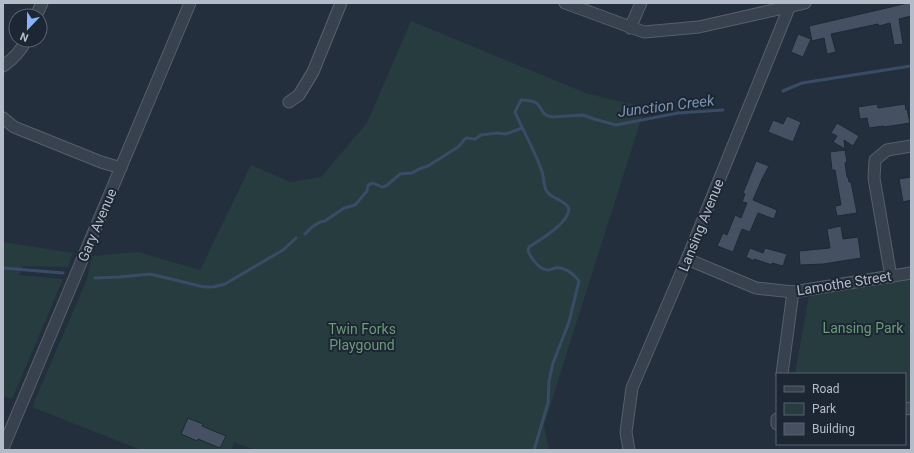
<svg xmlns="http://www.w3.org/2000/svg" width="914" height="453" viewBox="0 0 914 453" font-family="Roboto,sans-serif">
  <style>
    .green { fill: #263c3f }
    .lines { fill: none; stroke-linecap: round; stroke-linejoin: round }
    .stream { stroke: #394c67; stroke-width: 3 }
    .building { fill: #455162; stroke: #1f2835 }
    .minor-casing { stroke: #565f6c; stroke-width: 13 }
    .minor { stroke: #38414e; stroke-width: 11 }
    .labels { text-anchor: middle; dominant-baseline: central; stroke-width: 4; stroke-linejoin: round; paint-order: stroke }
    .street-label { font-size: 14px; fill: #b4bcc9; stroke: #1d2633 }
    .park-label { font-size: 14px; fill: #6b9a76; stroke: #1d2633 }
    .water-label { font-size: 15px; font-style: italic; fill: #7c92b1; stroke: #1d2633 }
  </style>
  <rect width="100%" height="100%" fill="#242f3e"/>
  <g class="green">
    <path d="M 411,21 L 588,94 L 645,107 L 544,425 L 549,450 L 255,450 L 234,442 L 231,450 L 141,450 L 32,407 L 87,279 L 92,256 L 138,252 L 200,270 L 251,165 L 290,182 L 321,177 L 367,123 Z"/>
    <path d="M 3,242 L 73,253 L 68,267 L 23,266 L 19,275 L 63,279 L 12,399 L 3,396 Z"/>
    <path d="M 911,273 L 911,401 L 905,402 L 905,374 L 795,374 L 810,290 Z"/>
  </g>
  <g class="lines">
    <g class="stream">
      <path d="M 783,91 L 802,83 L 911,66"/>
      <path d="M 305,234 L 312,227 L 320,222 L 325,221 L 344,208 L 355,205 L 367,191 L 368,185 L 373,183 L 382,187 L 386,186 L 400,174 L 412,173 L 419,169 L 428,166 L 458,147 L 466,138 L 475,139 L 481,135 L 497,133 L 506,134 L 522,128"/>
      <path d="M 3,268 L 63,273"/>
      <path d="M 95,278 L 120,277 L 150,274 L 204,287 L 213,287 L 225,284 L 283,250 L 296,238"/>
      <path d="M 534,450 L 548,403 L 549,381 L 553,363 L 569,322 L 579,281 C 574,274 564,266 555,268 C 553,268 551,270 549,270 C 540,271 531,258 528,251 L 529,247 C 541,239 568,224 569,209 C 564,198 551,200 546,190 C 543,183 544,175 541,169 C 534,149 523,131 515,112 L 521,100 C 548,100 535,114 552,117 L 583,115 L 594,119 L 616,125 L 678,113 L 723,110"/>
    </g>
  </g>
  <g class="building">
    <path d="M 908,3 L 911,3 L 911,16 L 899,19 L 903,44 L 894,45 L 890,23 L 879,26 L 878,24 L 831,34 L 836,52 L 827,54 L 824,38 L 812,41 L 809,26 Z"/>
    <path d="M 798,34 L 811,39 L 803,57 L 791,52 Z"/>
    <path d="M 877,104 L 878,108 L 905,104 L 906,110 L 907,109 L 910,123 L 884,127 L 884,126 L 869,128 L 867,118 L 860,119 L 858,107 Z"/>
    <path d="M 787,116 L 801,122 L 793,142 L 768,132 L 773,120 L 783,124 Z"/>
    <path d="M 837,123 L 859,136 L 853,146 L 844,140 L 845,149 L 833,142 L 837,136 L 831,133 Z"/>
    <path d="M 845,150 L 847,162 L 845,163 L 847,177 L 848,177 L 849,182 L 851,182 L 857,213 L 837,216 L 835,206 L 841,205 L 835,170 L 832,170 L 830,152 Z"/>
    <path d="M 756,161 L 769,166 L 762,179 L 753,200 L 777,210 L 774,219 L 758,213 L 750,232 L 742,229 L 733,252 L 717,246 L 723,233 L 727,235 L 735,215 L 741,218 L 747,203 L 742,202 L 745,194 L 743,193 Z"/>
    <path d="M 911,177 L 911,200 L 903,202 L 899,179 Z"/>
    <path d="M 841,226 L 843,239 L 858,237 L 861,258 L 823,264 L 800,265 L 799,251 L 830,248 L 827,229 Z"/>
    <path d="M 750,248 L 763,253 L 765,248 L 787,254 L 783,266 L 772,263 L 772,265 L 754,259 L 754,261 L 746,257 Z"/>
    <path d="M 188,418 L 203,424 L 202,426 L 226,436 L 220,448 L 198,439 L 197,441 L 181,434 Z"/>
  </g>
  <g class="lines">
    <defs>
      <g id="minor">
        <path d="M 565,3 L 644,32 L 699,27 L 805,3"/>
        <path d="M 36,16 L 42,3"/>
        <path d="M 630,28 L 641,3"/>
        <path d="M 3,66 C 12,60 21,51 26,40"/>
        <path d="M 289,102 L 299,95 L 313,72 L 341,3"/>
        <path d="M 3,118 L 14,127 L 101,162 L 121,168"/>
        <path d="M 687,259 L 756,288 L 793,292 L 911,273"/>
        <path d="M 891,277 L 874,178 L 875,160 L 887,150 L 911,146"/>
        <path d="M 782,374 L 793,292"/>
        <path d="M 905,409 L 911,408"/>
        <path d="M 777,419 L 777,424"/>
        <path d="M 3,448 L 190,3"/>
        <path d="M 629,450 L 626,432 L 632,388 L 687,259 L 791,3"/>
      </g>
    </defs>
    <use href="#minor" class="minor-casing"/>
    <use href="#minor" class="minor"/>
  </g>
  <g class="labels">
    <g class="street-label">
      <text transform="translate(97 225) rotate(-67)">Gary Avenue</text>
      <text transform="translate(701 225) rotate(-68)">Lansing Avenue</text>
      <text transform="translate(844 283) rotate(-9)">Lamothe Street</text>
    </g>
    <g class="park-label">
      <text x="863" y="328">Lansing Park</text>
      <text x="362" y="329">Twin Forks<tspan x="362" dy="16">Playgound</tspan></text>
    </g>
    <g class="water-label">
      <text transform="translate(666 106) rotate(-7)">Junction Creek</text>
    </g>
  </g>
  <rect width="914" height="453" fill="none" stroke="#b4bcc9" stroke-width="8"/>
  <rect x="776" y="373" width="130" height="72" fill="#1d2633" stroke="#59626f"/>
  <rect x="784" y="386" width="20" height="6" fill="#38414e" stroke="#59626f"/>
  <text x="812" y="393" font-size="12" fill="#b4bcc9">Road</text>
  <rect x="784" y="403" width="20" height="12" fill="#263c3f" stroke="#59626f"/>
  <text x="812" y="413" font-size="12" fill="#b4bcc9">Park</text>
  <rect x="784" y="423" width="20" height="12" fill="#455162" stroke="#59626f"/>
  <text x="812" y="433" font-size="12" fill="#b4bcc9">Building</text>
  <g transform="translate(28 28) rotate(202)"><circle r="19" fill="#1d2633" stroke="#59626f"/>
  <path d="M0-3L7 15L0 10L-7 15Z" fill="#8ab4f8"/>
  <text y="-6" font-size="11" font-weight="bold" text-anchor="middle" fill="#b4bcc9">N</text>
  </g>
</svg>
